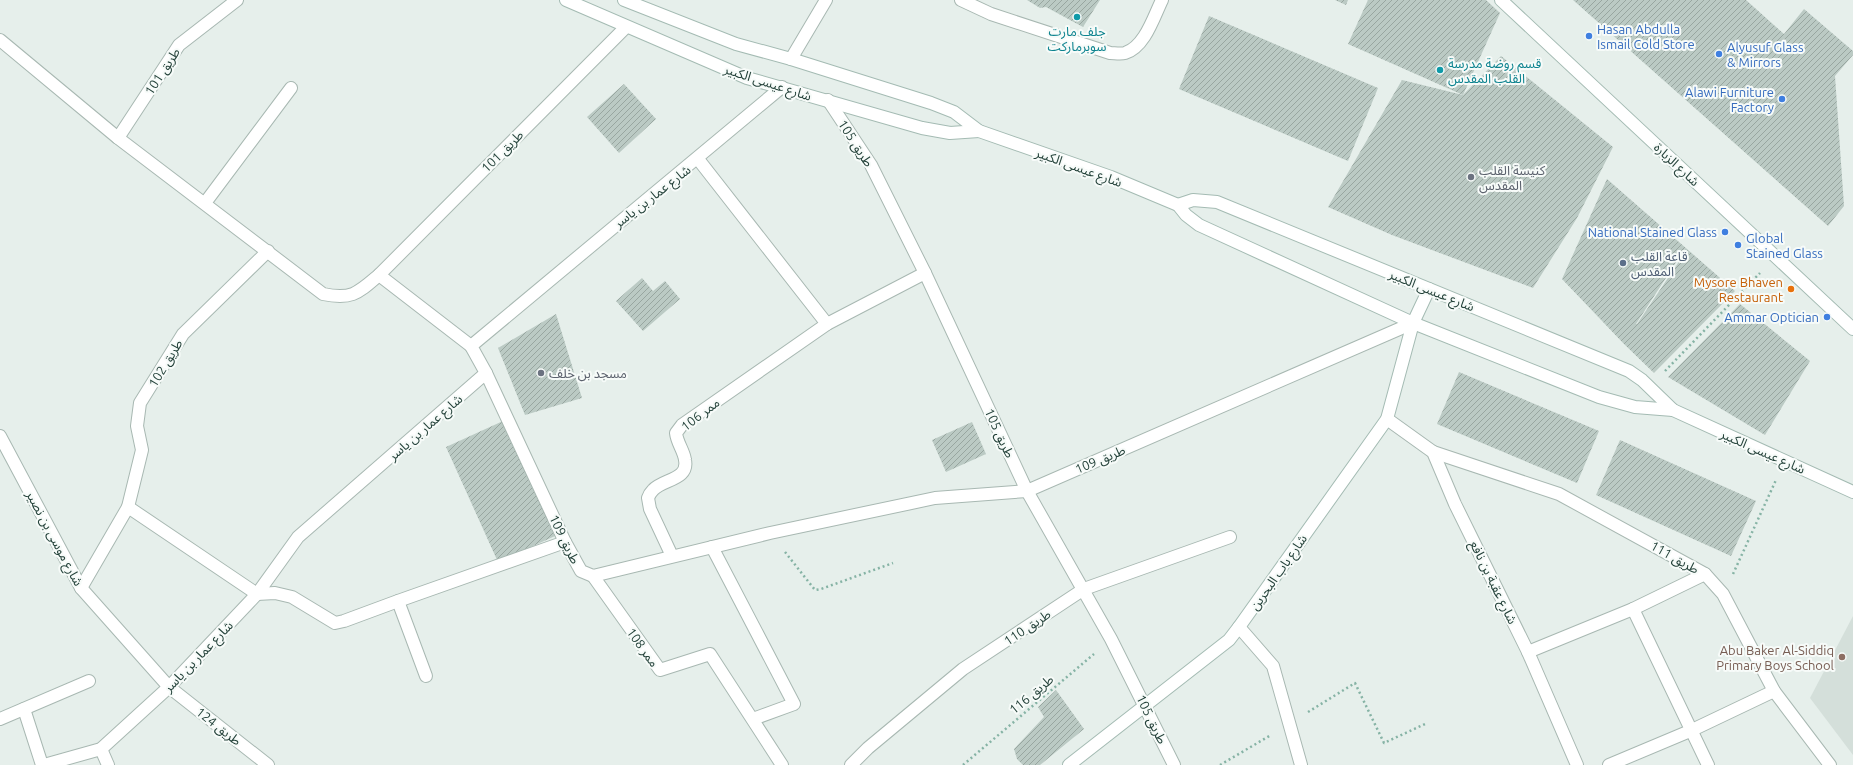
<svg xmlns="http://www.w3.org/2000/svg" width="1853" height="765" viewBox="0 0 1853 765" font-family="Ubuntu,'Noto Sans Arabic',sans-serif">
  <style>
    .built { fill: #d4dfda }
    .building { fill: url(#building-hatch); fill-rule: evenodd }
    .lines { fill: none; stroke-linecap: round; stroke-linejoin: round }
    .lane-casing { stroke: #a8b8b2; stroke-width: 14 }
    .street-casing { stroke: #a8b8b2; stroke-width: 14 }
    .secondary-casing { stroke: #a4bbb3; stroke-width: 14 }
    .path { stroke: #86b3a5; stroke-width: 2.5; stroke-dasharray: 2 3; stroke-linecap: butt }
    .lane { stroke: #fff; stroke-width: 12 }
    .street { stroke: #fff; stroke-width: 12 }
    .secondary { stroke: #fff; stroke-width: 12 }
    .culture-dot { fill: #0f9aa8; stroke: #f7fbf9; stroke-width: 1.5 }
    .shop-dot { fill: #3f7fe0; stroke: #f7fbf9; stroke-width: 1.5 }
    .worship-dot { fill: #6b7280; stroke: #f7fbf9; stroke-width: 1.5 }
    .service-dot { fill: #5c6f8a; stroke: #f7fbf9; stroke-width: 1.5 }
    .food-dot { fill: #e8710a; stroke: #f7fbf9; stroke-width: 1.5 }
    .education-dot { fill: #8d6e63; stroke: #f7fbf9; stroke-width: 1.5 }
    .labels { text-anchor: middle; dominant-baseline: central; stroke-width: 4; stroke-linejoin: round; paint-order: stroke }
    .shop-label { font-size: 13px; fill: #366cbe; stroke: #f7fbf9; text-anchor: start }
    .culture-label { font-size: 13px; fill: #0d838f; stroke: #f7fbf9 }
    .street-label { font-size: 13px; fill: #24423a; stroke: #f7fbf9 }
    .worship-label { font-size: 13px; fill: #5b616d; stroke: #f7fbf9; text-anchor: start }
    .service-label { font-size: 13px; fill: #4e5e75; stroke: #f7fbf9; text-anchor: start }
    .food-label { font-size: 13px; fill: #c56008; stroke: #f7fbf9; text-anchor: end }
    .education-label { font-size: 13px; fill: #785e54; stroke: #f7fbf9; text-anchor: end }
  </style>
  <defs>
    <pattern id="building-hatch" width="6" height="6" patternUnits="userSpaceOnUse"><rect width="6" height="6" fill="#bbcac4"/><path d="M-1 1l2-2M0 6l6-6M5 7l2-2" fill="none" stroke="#98a6a0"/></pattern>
  </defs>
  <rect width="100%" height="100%" fill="#e6efeb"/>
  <path class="built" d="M 1853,616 L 1853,755 L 1810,698 Z"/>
  <g class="building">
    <path d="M 1027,0 L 1100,0 L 1083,27 L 1046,7 L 1040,8 Z"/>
    <path d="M 1335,0 L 1348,0 L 1346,5 Z"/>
    <path d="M 1368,0 L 1486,0 L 1500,13 L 1463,95 L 1348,44 Z"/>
    <path d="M 1573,0 L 1746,0 L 1784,34 L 1804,9 L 1853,51 L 1853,55 L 1835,76 L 1844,206 L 1828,226 Z"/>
    <path d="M 1209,16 L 1378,88 L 1348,161 L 1179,89 Z"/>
    <path d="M 1501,56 L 1613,147 L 1577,218 L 1533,288 L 1392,235 L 1328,207 L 1402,80 L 1463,95 Z"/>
    <path d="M 624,84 L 656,119 L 619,153 L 587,117 Z"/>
    <path d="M 1607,179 L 1735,291 L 1654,373 L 1624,344 L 1562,279 ZM 1686,247 L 1678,263 L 1637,324 L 1636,324 Z"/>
    <path d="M 642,278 L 653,291 L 665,281 L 680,299 L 643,331 L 616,301 Z"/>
    <path d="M 1740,304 L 1810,361 L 1765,435 L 1668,377 Z"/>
    <path d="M 556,314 L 582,398 L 525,415 L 498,348 Z"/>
    <path d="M 1459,372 L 1599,431 L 1577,483 L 1437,424 Z"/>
    <path d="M 503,421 L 555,536 L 498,562 L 446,447 Z"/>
    <path d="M 972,422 L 986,454 L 946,472 L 932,440 Z"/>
    <path d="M 1620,440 L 1756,501 L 1731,556 L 1596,495 Z"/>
    <path d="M 1056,690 L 1084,729 L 1040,765 L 1023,765 L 1017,759 L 1014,749 L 1044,717 L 1038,707 Z"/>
  </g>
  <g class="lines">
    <defs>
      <g id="lane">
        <path d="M 961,0 L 991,14 L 1110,53 C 1114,53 1121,54 1125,53 C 1145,47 1154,16 1162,0"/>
        <path d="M 698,159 L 827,324"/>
        <path d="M 205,203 L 291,88"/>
        <path d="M 128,507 L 257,594 L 275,593 L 292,597 L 335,623 L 344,621 L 398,601 L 565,542"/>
        <path d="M 712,547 L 794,704 L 753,719"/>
        <path d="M 672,556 L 650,509 L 648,498 C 649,495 651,492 653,490 C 663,479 689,480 685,460 C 684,451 677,443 676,433 L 682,425 L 827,324 L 925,273"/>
        <path d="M 593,576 L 660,670 L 710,654 L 782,765"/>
        <path d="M 398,601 L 426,676"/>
        <path d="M 24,709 L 42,765"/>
        <path d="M 0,719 L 89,681"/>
      </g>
      <g id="street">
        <path d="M 0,40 L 118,138 L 323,294 C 352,300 358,293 379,275 L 626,27"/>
        <path d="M 791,59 L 826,0"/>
        <path d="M 828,100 L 871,165 L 925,273 L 1027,491 L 1111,639 L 1174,765"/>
        <path d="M 118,138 L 179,45 L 237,0"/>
        <path d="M 379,275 L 471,346"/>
        <path d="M 486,373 L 565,542 L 581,571 L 593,576 L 770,533 L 935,498 L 1027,491 L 1413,323"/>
        <path d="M 1387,419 L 1433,452 L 1455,504 L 1528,652 L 1577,765"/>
        <path d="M 0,436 L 81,588 L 169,687 L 268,765"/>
        <path d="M 1433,452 L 1559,494 L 1705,574 L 1723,594 L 1774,691 L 1830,765"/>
        <path d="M 81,588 L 128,507 L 142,450 L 137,426 L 140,403 L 183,334 L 268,251"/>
        <path d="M 1633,609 L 1708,765"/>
        <path d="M 1239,627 L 1273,666 L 1301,765"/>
        <path d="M 1528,652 L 1633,609 L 1705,574"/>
        <path d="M 101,749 L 108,765"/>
        <path d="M 44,765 L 101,749 L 169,687 L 257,594 L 298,537 L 486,373 L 471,346 L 782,87"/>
        <path d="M 851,765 L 868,748 L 963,669 L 1084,589 L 1230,537"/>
        <path d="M 1609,765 L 1690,731 L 1774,691"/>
      </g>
      <g id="secondary">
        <path d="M 566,0 L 747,78 L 922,128 L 950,133 L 979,131"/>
        <path d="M 624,0 L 736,44 L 791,59 L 931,103 L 954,112 L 979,131 L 1111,177 L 1178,205 L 1186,215 L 1199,225 L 1413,323 L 1599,397 L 1635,407 L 1673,410"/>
        <path d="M 1501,0 L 1853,329"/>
        <path d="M 1178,205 L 1193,200 L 1217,202 L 1629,371 L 1642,380 L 1673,410 L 1853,492"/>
        <path d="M 1069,765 L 1229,640 L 1239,627 L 1387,419 L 1413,323 L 1429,289"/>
      </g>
    </defs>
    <use href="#lane" class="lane-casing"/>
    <use href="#street" class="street-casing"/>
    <use href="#secondary" class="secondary-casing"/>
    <g class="path">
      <path d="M 1665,371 L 1760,273"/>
      <path d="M 785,552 L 815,590 L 821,589 L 893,563"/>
      <path d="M 1733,574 L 1776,480"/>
      <path d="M 1308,712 L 1355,683 L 1384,743 L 1425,724"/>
      <path d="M 963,765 L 1094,654"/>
      <path d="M 1220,765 L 1271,735"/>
    </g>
    <use href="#lane" class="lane"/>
    <use href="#street" class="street"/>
    <use href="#secondary" class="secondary"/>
  </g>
  <g class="culture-dot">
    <circle cx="1077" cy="17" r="4"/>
    <circle cx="1440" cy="70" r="4"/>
  </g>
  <g class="shop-dot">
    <circle cx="1589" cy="36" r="4"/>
    <circle cx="1719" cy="54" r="4"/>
    <circle cx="1782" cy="99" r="4"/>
    <circle cx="1725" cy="232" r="4"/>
    <circle cx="1738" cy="245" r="4"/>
    <circle cx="1827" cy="317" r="4"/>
  </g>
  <g class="worship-dot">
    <circle cx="1471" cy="177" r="4"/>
    <circle cx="541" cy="373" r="4"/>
  </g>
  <circle class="service-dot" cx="1623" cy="263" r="4"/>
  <circle class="food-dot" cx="1791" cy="289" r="4"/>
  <circle class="education-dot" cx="1842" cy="657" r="4"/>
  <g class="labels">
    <g class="shop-label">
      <text x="1597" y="29">Hasan Abdulla<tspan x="1597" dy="15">Ismail Cold Store</tspan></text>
      <text x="1727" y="47">Alyusuf Glass<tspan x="1727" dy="15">&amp; Mirrors</tspan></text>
      <text x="1774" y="92" text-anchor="end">Alawi Furniture<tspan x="1774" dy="15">Factory</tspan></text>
      <text x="1717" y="232" text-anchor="end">National Stained Glass</text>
      <text x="1746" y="238">Global<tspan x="1746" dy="15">Stained Glass</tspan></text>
      <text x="1819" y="317" text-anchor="end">Ammar Optician</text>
    </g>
    <g class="culture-label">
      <text x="1077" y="31">جلف مارت<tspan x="1077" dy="15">سوبرماركت</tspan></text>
      <text x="1448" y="63" text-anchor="start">قسم روضة مدرسة<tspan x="1448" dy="15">القلب المقدس</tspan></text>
    </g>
    <g class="street-label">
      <text transform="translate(162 71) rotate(-57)">طريق 101</text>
      <text transform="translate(768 82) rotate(18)">شارع عيسى الكبير</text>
      <text transform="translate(856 143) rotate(57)">طريق 105</text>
      <text transform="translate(502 151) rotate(-45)">طريق 101</text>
      <text transform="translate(1677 164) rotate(43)">شارع الزبارة</text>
      <text transform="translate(1079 167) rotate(20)">شارع عيسى الكبير</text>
      <text transform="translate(652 196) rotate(-38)">شارع عمار بن ياسر</text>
      <text transform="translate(1432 290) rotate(22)">شارع عيسى الكبير</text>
      <text transform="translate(165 363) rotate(-59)">طريق 102</text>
      <text transform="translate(700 414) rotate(-38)">ممر 106</text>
      <text transform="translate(425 427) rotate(-41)">شارع عمار بن ياسر</text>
      <text transform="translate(1000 433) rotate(65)">طريق 105</text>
      <text transform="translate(1763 451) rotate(24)">شارع عيسى الكبير</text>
      <text transform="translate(1100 459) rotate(-23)">طريق 109</text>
      <text transform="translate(55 538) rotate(62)">شارع موسى بن نصير</text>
      <text transform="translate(565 539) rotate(64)">طريق 109</text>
      <text transform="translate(1675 557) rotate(29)">طريق 111</text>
      <text transform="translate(1278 572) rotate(-55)">شارع باب البحرين</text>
      <text transform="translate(1494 582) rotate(64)">شارع عقبة بن نافع</text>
      <text transform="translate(1027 627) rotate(-34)">طريق 110</text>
      <text transform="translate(643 647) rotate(54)">ممر 108</text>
      <text transform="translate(198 656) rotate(-46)">شارع عمار بن ياسر</text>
      <text transform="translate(1031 694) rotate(-40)">طريق 116</text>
      <text transform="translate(1152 719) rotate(64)">طريق 105</text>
      <text transform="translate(219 726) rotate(38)">طريق 124</text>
    </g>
    <g class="worship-label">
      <text x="1479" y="170">كنيسة القلب<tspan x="1479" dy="15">المقدس</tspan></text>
      <text x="549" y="373">مسجد بن خلف</text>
    </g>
    <g class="service-label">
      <text x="1631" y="256">قاعة القلب<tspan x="1631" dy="15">المقدس</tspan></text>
    </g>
    <g class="food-label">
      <text x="1783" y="282">Mysore Bhaven<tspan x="1783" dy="15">Restaurant</tspan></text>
    </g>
    <g class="education-label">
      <text x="1834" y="650">Abu Baker Al-Siddiq<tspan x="1834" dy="15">Primary Boys School</tspan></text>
    </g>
  </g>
</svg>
